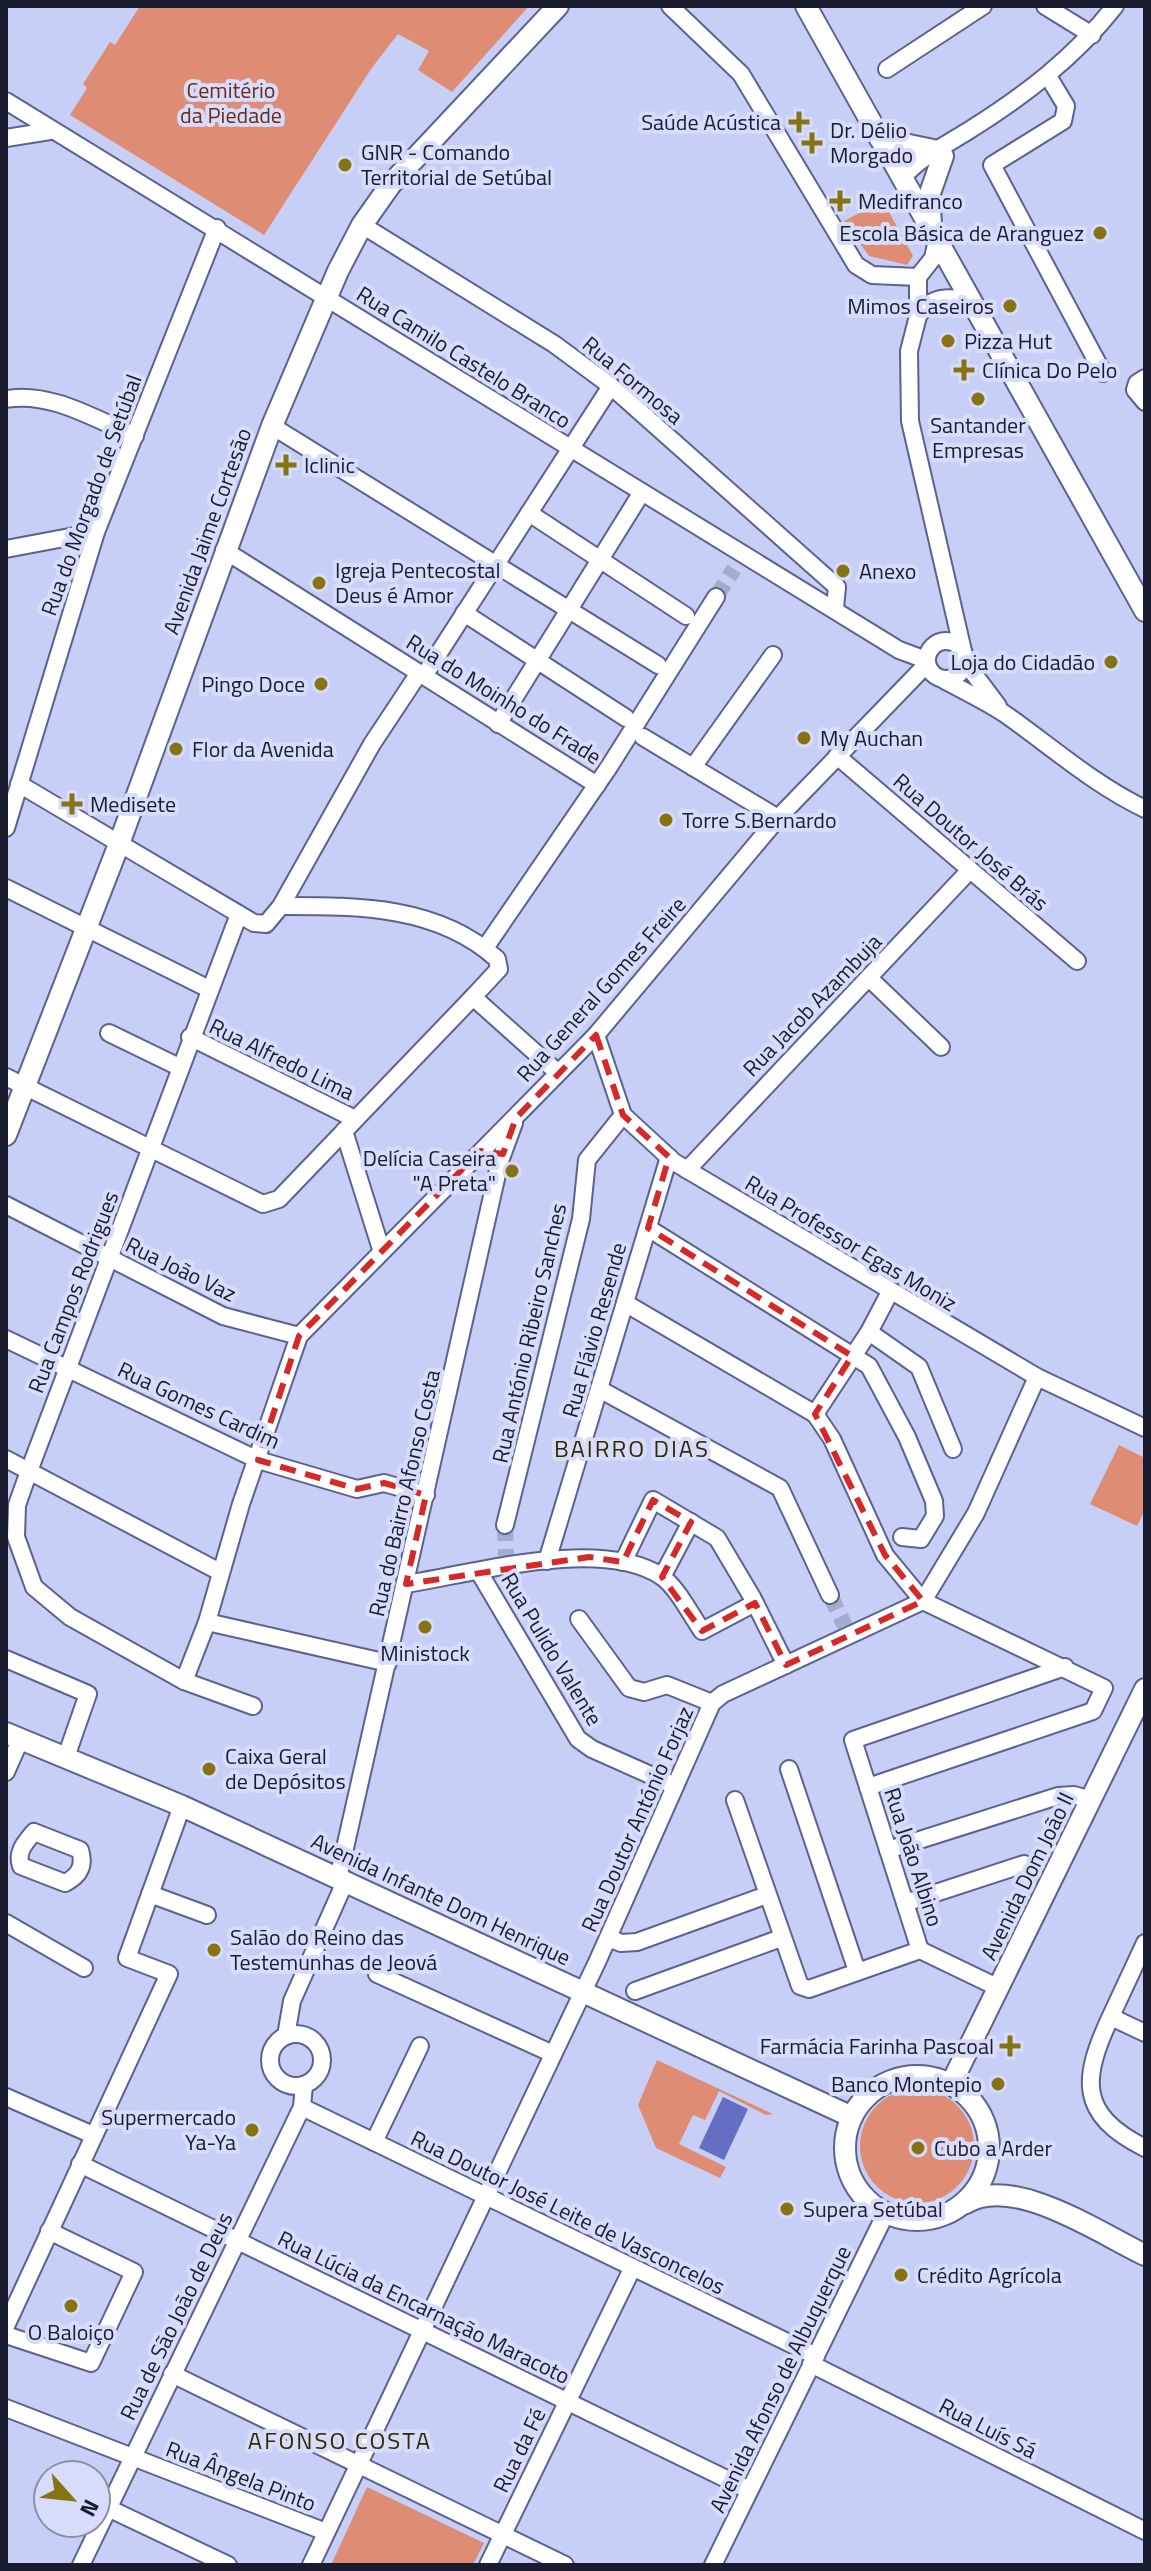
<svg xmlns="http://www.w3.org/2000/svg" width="1151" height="2571" viewBox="0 0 1151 2571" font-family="'Titillium Web',sans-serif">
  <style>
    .green { fill: #de8c74 }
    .water { fill: #656ec3 }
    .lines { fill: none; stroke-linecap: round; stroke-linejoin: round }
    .minor-tunnel { stroke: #a4abcf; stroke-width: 16; stroke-dasharray: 16 8; stroke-linecap: butt }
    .minor-casing { stroke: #5c628f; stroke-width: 20 }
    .major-casing { stroke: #5c628f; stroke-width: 24 }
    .minor { stroke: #fff; stroke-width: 16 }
    .major { stroke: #fff; stroke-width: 20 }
    .marked { fill: none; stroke: #d62828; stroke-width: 6; stroke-dasharray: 16 10; stroke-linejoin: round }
    .poi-dot { fill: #857314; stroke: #d7dcfb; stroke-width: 3 }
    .labels { text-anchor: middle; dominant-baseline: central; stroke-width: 8; stroke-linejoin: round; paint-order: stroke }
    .park-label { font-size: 22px; fill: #6a2a17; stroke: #d7dcfb }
    .poi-label { font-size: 22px; fill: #191c2e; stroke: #d7dcfb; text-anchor: start }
    .street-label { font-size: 22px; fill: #191c2e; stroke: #d7dcfb }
    .neighbourhood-label { font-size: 24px; letter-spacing: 2px; fill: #322900; stroke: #d7dcfb }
  </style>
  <rect width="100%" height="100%" fill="#c7cff7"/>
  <g class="green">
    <path d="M 140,6 L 529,6 L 452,92 L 418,70 L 429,51 L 398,34 L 371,69 L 264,235 L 70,115 L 87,88 L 83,84 L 110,42 L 115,45 Z"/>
    <path d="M 883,201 L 913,256 L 907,265 L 869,256 L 844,221 Z"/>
    <path d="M 1119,1445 L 1145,1458 L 1145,1510 L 1137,1526 L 1090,1504 Z"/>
    <path d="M 657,2060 L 773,2114 L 766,2115 L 719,2091 L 705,2120 L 693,2115 L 679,2144 L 726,2167 L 720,2178 L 656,2148 L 638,2105 Z"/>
    <circle cx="917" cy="2146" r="57"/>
    <path d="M 367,2487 L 484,2543 L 473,2565 L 331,2565 Z"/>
  </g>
  <path class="water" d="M 723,2097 L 748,2109 L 724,2160 L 699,2148 Z"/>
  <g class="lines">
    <g class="minor-tunnel">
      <path d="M 716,597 L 734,569"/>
      <path d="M 505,1525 L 506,1556"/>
      <path d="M 830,1595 L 845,1626"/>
    </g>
    <defs>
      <g id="minor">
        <path d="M 670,6 L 741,74 L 856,265 L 872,275 L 918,277"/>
        <path d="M 1045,6 L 1092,35"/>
        <path d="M 887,69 L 983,6"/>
        <path d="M 1048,76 L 1066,106 L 1063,121 L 992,165 L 1103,373"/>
        <path d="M 6,101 L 899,650 L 926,660"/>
        <path d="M 6,138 L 50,131"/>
        <path d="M 902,178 C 922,156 944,146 968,131 C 1024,96 1074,58 1115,6"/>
        <path d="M 362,225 L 554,344 L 611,386 L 837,587 L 835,608"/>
        <path d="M 937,240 L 933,258 L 918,277 L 918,316 L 909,351 L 910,421 L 963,651"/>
        <path d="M 918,316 C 931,295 950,296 972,302"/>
        <path d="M 1145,378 L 1137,383 L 1135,390 L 1145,402"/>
        <path d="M 6,399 C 50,391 95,419 135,436"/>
        <path d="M 272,426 L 658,665"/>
        <path d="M 529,513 L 686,616"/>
        <path d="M 6,549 L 96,532"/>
        <path d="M 224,550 L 597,785"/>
        <path d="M 464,613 L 626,718"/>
        <circle cx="946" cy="660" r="19"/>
        <path d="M 965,662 L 998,706"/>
        <path d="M 424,676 L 611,386"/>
        <path d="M 944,680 C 964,691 986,701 1005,714 C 1052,747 1093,784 1145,809"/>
        <path d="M 498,724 L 642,492"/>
        <path d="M 643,737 L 778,818"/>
        <path d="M 837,756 L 1077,961"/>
        <path d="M 693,767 L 773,655"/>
        <path d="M 19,784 L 254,923 L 266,924 L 281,906 L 372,744 L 419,673"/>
        <path d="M 6,828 L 96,532 L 217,228"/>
        <path d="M 6,888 L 209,989"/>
        <path d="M 281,906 C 357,906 437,905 497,959 L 499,969 L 473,997"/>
        <path d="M 239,914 L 29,1471 L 17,1505 L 16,1537 L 34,1587 L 70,1617 L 184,1681 L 253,1706"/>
        <path d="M 485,948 L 609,767 L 716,597"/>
        <path d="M 869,978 L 941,1047"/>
        <path d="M 109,1033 L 179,1067"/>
        <path d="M 596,1035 L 623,1115 L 674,1162 L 1037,1377 L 1145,1428"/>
        <path d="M 190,1037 L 355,1119"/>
        <path d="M 6,1077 L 263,1204 L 279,1199 L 473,997 L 557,1072"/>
        <path d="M 344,1131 L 381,1249"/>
        <path d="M 687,1170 L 970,870"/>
        <path d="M 6,1205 L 223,1316 L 299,1336"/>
        <path d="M 648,1228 L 869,1366 L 907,1437 L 934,1501 L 935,1516 L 921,1539 L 902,1537"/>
        <path d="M 625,1303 L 815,1414"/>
        <path d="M 869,1332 L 919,1367 L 953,1449"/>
        <path d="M 6,1339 L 258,1460 L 357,1489 L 384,1483 L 426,1495"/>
        <path d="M 601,1390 L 780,1488 L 830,1595"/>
        <path d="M 6,1459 L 220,1572"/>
        <path d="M 505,1525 L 581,1219 L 587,1160 L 623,1115"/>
        <path d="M 547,1561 L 669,1157"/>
        <path d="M 623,1562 L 653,1500 L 717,1538 L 752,1597 L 786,1665"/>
        <path d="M 479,1572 L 578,1739 L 592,1749 L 675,1786"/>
        <path d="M 662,1577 L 691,1522"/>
        <path d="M 406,1584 C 475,1573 600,1537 661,1576 C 677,1587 691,1615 702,1631 L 755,1603"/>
        <path d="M 923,1601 L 976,1513 L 1037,1377"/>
        <path d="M 579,1619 L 629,1688 L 644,1692 L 667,1685 L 712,1703"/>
        <path d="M 207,1622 L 388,1663"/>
        <path d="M 6,1659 L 88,1694 L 66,1757"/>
        <path d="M 184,1681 L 207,1622 L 241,1504 L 299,1336 L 596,1035 L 778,818 L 927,664"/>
        <path d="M 789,1769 L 857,1971"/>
        <path d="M 6,1772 L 21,1738"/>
        <path d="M 868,1787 L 1093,1711 L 1104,1688 L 923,1601 L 885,1555 L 832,1439 L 815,1414 L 869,1332 L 890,1292"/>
        <path d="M 735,1800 L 800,1986 L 809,1989 L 920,1950"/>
        <path d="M 34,1832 L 80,1850 C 85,1866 79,1876 65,1883 L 21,1866 C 16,1852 25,1843 34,1832 Z"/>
        <path d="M 888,1850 L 1058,1796 L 1074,1795 L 1091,1800"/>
        <path d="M 338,1879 L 500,1161 L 514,1123"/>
        <path d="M 150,1894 L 207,1915"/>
        <path d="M 905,1903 L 1024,1864"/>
        <path d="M 6,1923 L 84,1968"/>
        <path d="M 609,1938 L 621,1943 L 637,1942 L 767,1895"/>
        <path d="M 1145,1943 C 1134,1967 1122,1992 1111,2016 C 1082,2078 1077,2114 1145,2148"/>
        <path d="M 377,1974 L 553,2054"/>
        <path d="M 999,1988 L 920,1950 L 853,1740 L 1065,1667"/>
        <path d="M 635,1991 L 781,1938"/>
        <path d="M 1111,2017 L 1145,2033"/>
        <circle cx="296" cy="2060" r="26"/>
        <path d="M 286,2036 L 292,2001 L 345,1882"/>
        <path d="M 6,2097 L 93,2135"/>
        <path d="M 302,2107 L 816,2356"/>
        <path d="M 374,2142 L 420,2046"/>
        <path d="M 80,2164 L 749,2490"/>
        <path d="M 6,2326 L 169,1974 L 127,1958 L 182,1806"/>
        <path d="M 6,2335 L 91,2363 L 134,2272 L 49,2231"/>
        <path d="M 811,2364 L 1145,2531"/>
        <path d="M 172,2374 L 565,2565"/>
        <path d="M 6,2408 L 326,2532"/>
        <path d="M 108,2508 L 228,2565"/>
        <path d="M 81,2565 L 302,2107 L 304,2085"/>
        <path d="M 311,2565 L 598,1960 L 712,1703 L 723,1694 L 923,1601"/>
        <path d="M 488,2565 L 632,2269"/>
        <path d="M 713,2565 L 886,2213"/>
      </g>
      <g id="major">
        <path d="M 806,6 L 1145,611"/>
        <path d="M 880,139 L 933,150"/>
        <path d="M 931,223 L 929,196 L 943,156"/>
        <path d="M 6,1135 L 119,844 L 272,426 L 338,271 L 362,225 L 391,184 L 558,6"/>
        <path d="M 6,1733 L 182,1806 L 852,2117"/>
        <circle cx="917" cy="2148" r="72"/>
        <path d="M 951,2084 L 1145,1689"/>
        <path d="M 966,2203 C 1013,2174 1099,2233 1145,2255"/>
      </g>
    </defs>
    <use href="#minor" class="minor-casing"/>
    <use href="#major" class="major-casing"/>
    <use href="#minor" class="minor"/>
    <use href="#major" class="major"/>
  </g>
  <path class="marked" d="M 596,1035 L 623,1115 L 669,1157 L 648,1228 L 852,1356 L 815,1414 L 885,1555 L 923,1601 L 786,1665 L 755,1603 L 702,1631 L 662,1577 L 691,1522 L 653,1500 L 623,1562 L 589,1557 L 406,1584 L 426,1495 L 384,1483 L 357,1489 L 258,1460 L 299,1336 L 480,1151 L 503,1154 L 516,1118 Z"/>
  <g class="poi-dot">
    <path d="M795 110h8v8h8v8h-8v8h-8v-8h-8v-8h8z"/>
    <path d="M808 131h8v8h8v8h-8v8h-8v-8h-8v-8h8z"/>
    <circle cx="345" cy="165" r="8"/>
    <path d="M836 189h8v8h8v8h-8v8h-8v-8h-8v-8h8z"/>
    <circle cx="1100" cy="233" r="8"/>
    <circle cx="1010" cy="306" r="8"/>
    <circle cx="948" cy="341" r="8"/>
    <path d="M960 358h8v8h8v8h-8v8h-8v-8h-8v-8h8z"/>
    <circle cx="978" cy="399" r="8"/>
    <path d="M282 453h8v8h8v8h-8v8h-8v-8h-8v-8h8z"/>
    <circle cx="843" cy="571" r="8"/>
    <circle cx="319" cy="583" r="8"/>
    <circle cx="1111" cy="662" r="8"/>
    <circle cx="321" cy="684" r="8"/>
    <circle cx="804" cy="738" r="8"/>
    <circle cx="176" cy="749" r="8"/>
    <path d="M68 792h8v8h8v8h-8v8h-8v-8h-8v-8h8z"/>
    <circle cx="666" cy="820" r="8"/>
    <circle cx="512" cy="1171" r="8"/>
    <circle cx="425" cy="1627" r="8"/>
    <circle cx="209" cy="1769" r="8"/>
    <circle cx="214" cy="1950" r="8"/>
    <path d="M1006 2034h8v8h8v8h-8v8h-8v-8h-8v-8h8z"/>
    <circle cx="998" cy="2084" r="8"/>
    <circle cx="252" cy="2130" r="8"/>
    <circle cx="918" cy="2148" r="8"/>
    <circle cx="787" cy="2209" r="8"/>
    <circle cx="901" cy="2275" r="8"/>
    <circle cx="71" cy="2306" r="8"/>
  </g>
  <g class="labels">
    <g class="park-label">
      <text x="231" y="90">Cemitério<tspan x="231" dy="25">da Piedade</tspan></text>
    </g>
    <g class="poi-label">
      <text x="781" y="122" text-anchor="end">Saúde Acústica</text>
      <text x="830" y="130">Dr. Délio<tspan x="830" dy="25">Morgado</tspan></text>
      <text x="361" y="152">GNR - Comando<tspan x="361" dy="25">Territorial de Setúbal</tspan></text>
      <text x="858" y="201">Medifranco</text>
      <text x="1084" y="233" text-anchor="end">Escola Básica de Aranguez</text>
      <text x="994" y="306" text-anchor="end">Mimos Caseiros</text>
      <text x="964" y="341">Pizza Hut</text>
      <text x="982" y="370">Clínica Do Pelo</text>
      <text x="978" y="425" text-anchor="middle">Santander<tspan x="978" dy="25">Empresas</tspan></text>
      <text x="304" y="465">Iclinic</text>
      <text x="335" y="570">Igreja Pentecostal<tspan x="335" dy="25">Deus é Amor</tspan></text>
      <text x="859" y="571">Anexo</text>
      <text x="1095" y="662" text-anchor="end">Loja do Cidadão</text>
      <text x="305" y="684" text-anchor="end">Pingo Doce</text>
      <text x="820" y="738">My Auchan</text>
      <text x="192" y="749">Flor da Avenida</text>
      <text x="90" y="804">Medisete</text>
      <text x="682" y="820">Torre S.Bernardo</text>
      <text x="496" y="1158" text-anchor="end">Delícia Caseira<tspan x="496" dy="25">"A Preta"</tspan></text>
      <text x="425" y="1653" text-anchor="middle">Ministock</text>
      <text x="225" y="1756">Caixa Geral<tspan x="225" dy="25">de Depósitos</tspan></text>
      <text x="230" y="1937">Salão do Reino das<tspan x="230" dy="25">Testemunhas de Jeová</tspan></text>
      <text x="994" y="2046" text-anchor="end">Farmácia Farinha Pascoal</text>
      <text x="982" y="2084" text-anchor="end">Banco Montepio</text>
      <text x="236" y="2117" text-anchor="end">Supermercado<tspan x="236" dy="25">Ya-Ya</tspan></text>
      <text x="934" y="2148">Cubo a Arder</text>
      <text x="803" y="2209">Supera Setúbal</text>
      <text x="917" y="2275">Crédito Agrícola</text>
      <text x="71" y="2332" text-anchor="middle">O Baloiço</text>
    </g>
    <g class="street-label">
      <text transform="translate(464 357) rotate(32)">Rua Camilo Castelo Branco</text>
      <text transform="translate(633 380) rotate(40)">Rua Formosa</text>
      <text transform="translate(91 495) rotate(-70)">Rua do Morgado de Setúbal</text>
      <text transform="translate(207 531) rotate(-70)">Avenida Jaime Cortesão</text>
      <text transform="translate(504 699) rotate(32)">Rua do Moinho do Frade</text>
      <text transform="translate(971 842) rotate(41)">Rua Doutor José Brás</text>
      <text transform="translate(601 989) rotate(-48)">Rua General Gomes Freire</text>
      <text transform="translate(812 1005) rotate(-46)">Rua Jacob Azambuja</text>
      <text transform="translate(282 1059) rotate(26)">Rua Alfredo Lima</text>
      <text transform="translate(851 1243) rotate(31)">Rua Professor Egas Moniz</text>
      <text transform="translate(181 1269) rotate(26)">Rua João Vaz</text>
      <text transform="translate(73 1292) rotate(-69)">Rua Campos Rodrigues</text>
      <text transform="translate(594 1330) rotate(-74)">Rua Flávio Resende</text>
      <text transform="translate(529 1333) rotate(-77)">Rua António Ribeiro Sanches</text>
      <text transform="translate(199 1405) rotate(25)">Rua Gomes Cardim</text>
      <text transform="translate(404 1493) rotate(-77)">Rua do Bairro Afonso Costa</text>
      <text transform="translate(552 1649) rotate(59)">Rua Pulido Valente</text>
      <text transform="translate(637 1819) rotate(-66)">Rua Doutor António Forjaz</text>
      <text transform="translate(914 1857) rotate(72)">Rua João Albino</text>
      <text transform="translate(1027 1876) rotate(-64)">Avenida Dom João II</text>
      <text transform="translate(441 1899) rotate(25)">Avenida Infante Dom Henrique</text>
      <text transform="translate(568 2212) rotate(26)">Rua Doutor José Leite de Vasconcelos</text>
      <text transform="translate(424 2307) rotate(26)">Rua Lúcia da Encarnação Maracoto</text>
      <text transform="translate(176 2316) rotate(-64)">Rua de São João de Deus</text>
      <text transform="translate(780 2379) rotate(-64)">Avenida Afonso de Albuquerque</text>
      <text transform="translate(988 2428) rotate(27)">Rua Luís Sá</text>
      <text transform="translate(519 2450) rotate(-64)">Rua da Fé</text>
      <text transform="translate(241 2476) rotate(21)">Rua Ângela Pinto</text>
    </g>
    <g class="neighbourhood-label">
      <text x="632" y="1448">BAIRRO DIAS</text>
      <text x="340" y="2440">AFONSO COSTA</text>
    </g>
  </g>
  <rect width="1151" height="2571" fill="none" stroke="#191c2e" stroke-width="16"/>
  <g transform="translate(72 2499) rotate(117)"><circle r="38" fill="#d7dcfb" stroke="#8b8fa9" stroke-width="2"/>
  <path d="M0-6L14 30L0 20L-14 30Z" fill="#857314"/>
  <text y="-12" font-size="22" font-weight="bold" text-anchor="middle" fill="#191c2e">N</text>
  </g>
</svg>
